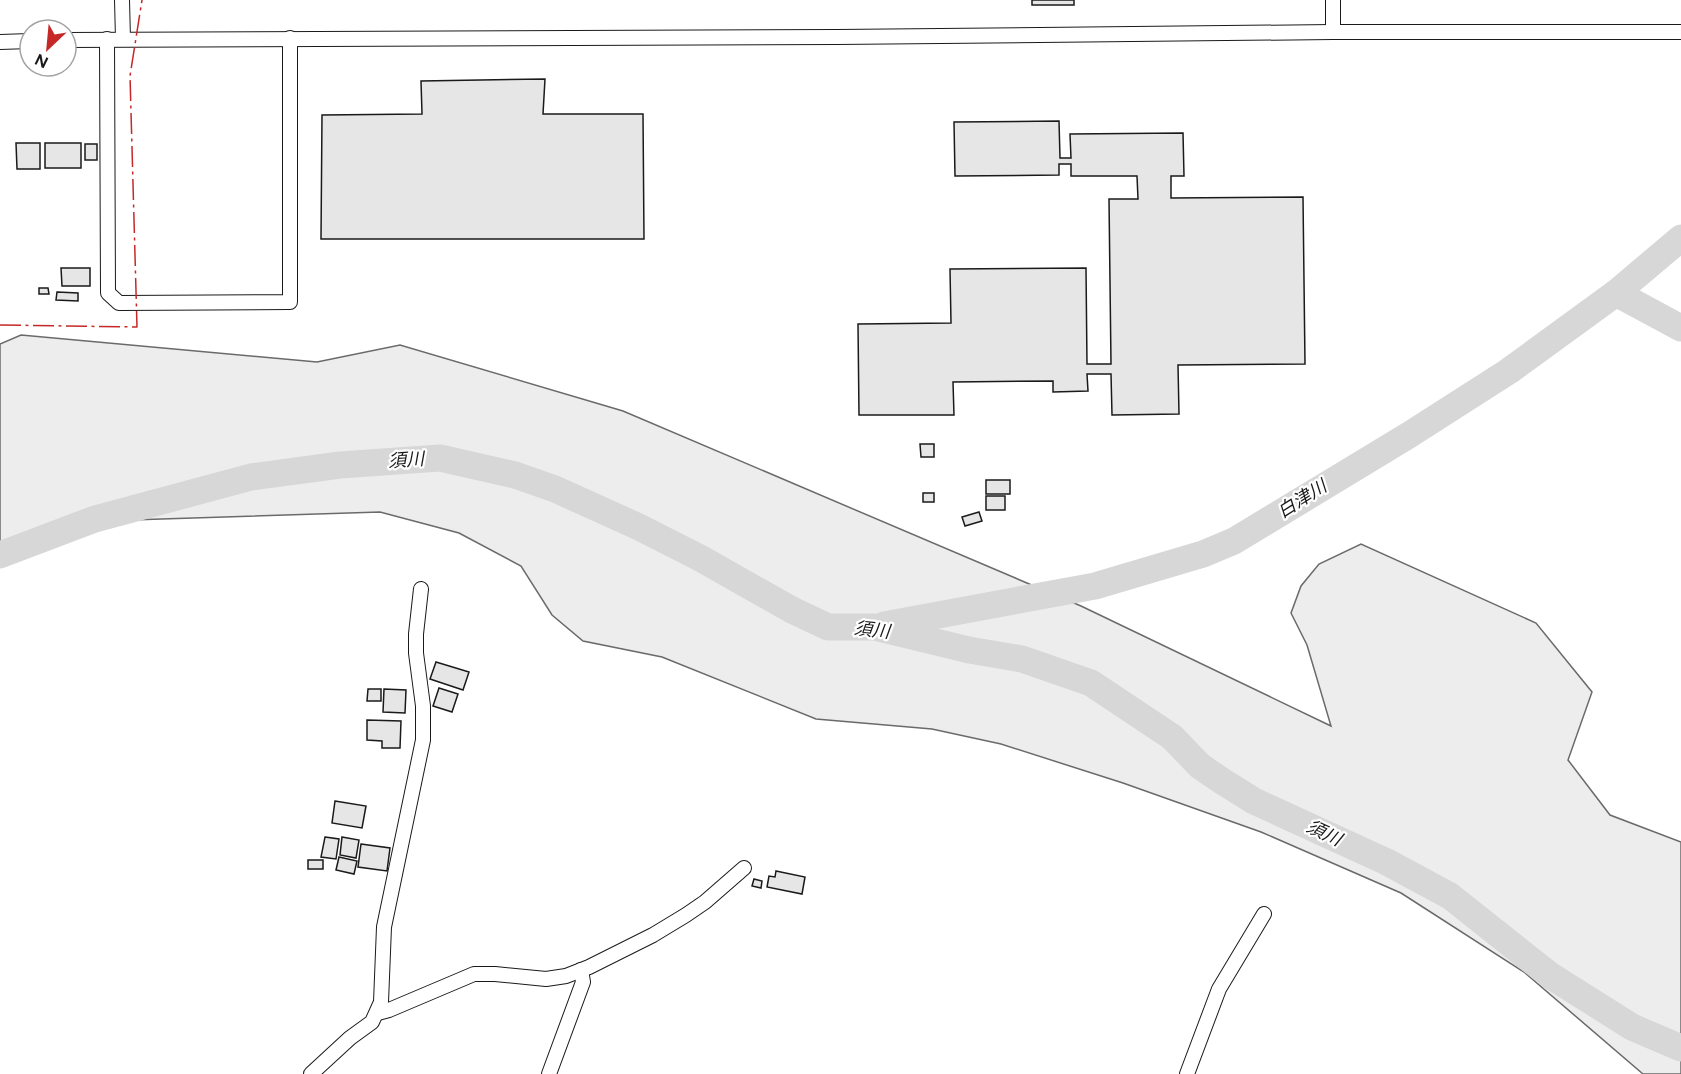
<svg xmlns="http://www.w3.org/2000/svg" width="1681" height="1074" viewBox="0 0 1681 1074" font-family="Figtree,'Noto Sans JP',sans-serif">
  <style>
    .green { fill: #ededed; stroke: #6a6a6a; stroke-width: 1.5 }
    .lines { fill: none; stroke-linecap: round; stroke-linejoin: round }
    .river { stroke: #d7d7d7; stroke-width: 27 }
    .building { fill: #e6e6e6; stroke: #1a1a1a; stroke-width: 1.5 }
    .street-casing { stroke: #1a1a1a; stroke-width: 16 }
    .street { stroke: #fff; stroke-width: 14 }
    .power { stroke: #c62828; stroke-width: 1.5; stroke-dasharray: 21 4.5 3 4.5; stroke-linecap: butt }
    .labels { text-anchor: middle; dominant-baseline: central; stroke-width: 4.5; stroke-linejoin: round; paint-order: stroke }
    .water-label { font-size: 18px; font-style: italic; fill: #1a1a1a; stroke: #fff }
  </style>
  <rect width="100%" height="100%" fill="#fff"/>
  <path class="green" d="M 21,335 L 317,362 L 400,345 L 623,411 L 1081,606 L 1331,726 L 1307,645 L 1291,613 L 1301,586 L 1319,564 L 1361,544 L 1536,623 L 1592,692 L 1568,760 L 1610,815 L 1681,842 L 1681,1074 L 1643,1074 L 1524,972 L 1401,893 L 1261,832 L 1123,783 L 1001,744 L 932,729 L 816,719 L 662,657 L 583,641 L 552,615 L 521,566 L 459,533 L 380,512 L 99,521 L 0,556 L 0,344 Z"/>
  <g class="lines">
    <g class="river">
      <path d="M 1616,293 L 1681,328"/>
      <path d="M 0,555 L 95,519 L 251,477 L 340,465 L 440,458 L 515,475 L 555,489 L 639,527 L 700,558 L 792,610 L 828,627 L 874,627 L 969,650 L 1022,659 L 1091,683 L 1172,737 L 1200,766 L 1222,781 L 1254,801 L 1387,862 L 1450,896 L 1551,976 L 1632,1027 L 1681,1048"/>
      <path d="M 884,625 L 1095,586 L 1203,554 L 1234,541 L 1409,435 L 1509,371 L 1616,293 L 1681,238"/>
    </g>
  </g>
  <g class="building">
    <rect x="1032" y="0" width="42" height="5"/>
    <path d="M 545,79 L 543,114 L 643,114 L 644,239 L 321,239 L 322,115 L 422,114 L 421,81 Z"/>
    <path d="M 1059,121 L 1060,158 L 1071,158 L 1070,134 L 1183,133 L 1184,176 L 1171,176 L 1171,198 L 1303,197 L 1305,364 L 1178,365 L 1179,414 L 1112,415 L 1111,374 L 1087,374 L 1088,391 L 1053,392 L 1053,381 L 953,382 L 954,415 L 859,415 L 858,324 L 951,323 L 950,269 L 1086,268 L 1087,364 L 1111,364 L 1109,199 L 1138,199 L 1137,176 L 1071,176 L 1071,164 L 1059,164 L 1059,175 L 955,176 L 954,122 Z"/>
    <path d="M 16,143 L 40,143 L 40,169 L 17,169 Z"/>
    <rect x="45" y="143" width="36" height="25"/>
    <rect x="85" y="144" width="12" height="16"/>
    <path d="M 61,268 L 90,268 L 90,286 L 62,286 Z"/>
    <path d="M 39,288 L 48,288 L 49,294 L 39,294 Z"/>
    <path d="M 57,292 L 78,293 L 78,301 L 56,300 Z"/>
    <path d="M 920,444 L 934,444 L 934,457 L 921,457 Z"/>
    <rect x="986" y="480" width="24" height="14"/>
    <rect x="923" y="493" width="11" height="9"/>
    <rect x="986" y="496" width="19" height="14"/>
    <path d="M 979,512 L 982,521 L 965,526 L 962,517 Z"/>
    <path d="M 436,662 L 469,672 L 463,690 L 430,679 Z"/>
    <path d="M 439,688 L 458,694 L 452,712 L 433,706 Z"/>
    <path d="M 368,689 L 381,689 L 381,701 L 367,701 Z"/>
    <path d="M 384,689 L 406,690 L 405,713 L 383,712 Z"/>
    <path d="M 367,720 L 401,721 L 400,748 L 382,748 L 382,741 L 367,740 Z"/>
    <path d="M 335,801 L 366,806 L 362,828 L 332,823 Z"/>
    <path d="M 325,837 L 339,839 L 336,859 L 321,857 Z"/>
    <path d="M 342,837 L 359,840 L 356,858 L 340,855 Z"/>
    <path d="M 361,844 L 390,848 L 387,871 L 358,867 Z"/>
    <path d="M 339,857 L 357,861 L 354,874 L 336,870 Z"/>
    <rect x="308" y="860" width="15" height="9"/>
    <path d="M 776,871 L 805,877 L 802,894 L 767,887 L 769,876 L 775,877 Z"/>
    <path d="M 754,879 L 762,881 L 761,888 L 752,886 Z"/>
  </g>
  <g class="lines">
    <defs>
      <g id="street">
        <path d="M 122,0 L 123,39"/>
        <path d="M 1333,32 L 1333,0"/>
        <path d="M 107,39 L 108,293 L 119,303 L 290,302 L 290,38"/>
        <path d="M 66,40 L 837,37 L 1333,32 L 1681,32"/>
        <path d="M 0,42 L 30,41"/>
        <path d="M 378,1013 L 389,1010 L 474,974 L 495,974 L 546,979 L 566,976 L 589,967 L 653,935 L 686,915 L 705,902 L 744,868"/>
        <path d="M 311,1074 L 350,1038 L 372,1022 L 381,1002 L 384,927 L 423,740 L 423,706 L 416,653 L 416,634 L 421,589"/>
        <path d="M 549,1074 L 583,982 L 581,970"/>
        <path d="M 1187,1074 L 1219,989 L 1264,914"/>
      </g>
    </defs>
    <use href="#street" class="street-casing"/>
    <use href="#street" class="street"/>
    <path class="power" d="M 0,325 L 137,327 L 130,76 L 142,0"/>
  </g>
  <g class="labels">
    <g class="water-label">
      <text transform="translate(406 460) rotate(-4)">須川</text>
      <text transform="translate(1302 499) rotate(-32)">白津川</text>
      <text transform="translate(872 630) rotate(6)">須川</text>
      <text transform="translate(1324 833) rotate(25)">須川</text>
    </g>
  </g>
  <g transform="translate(48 48) rotate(206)"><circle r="28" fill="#ffffff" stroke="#a3a3a3" stroke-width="1.5"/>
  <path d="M0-4.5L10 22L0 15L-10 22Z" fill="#c62828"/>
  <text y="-9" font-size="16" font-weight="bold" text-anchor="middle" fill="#1a1a1a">N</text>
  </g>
</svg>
